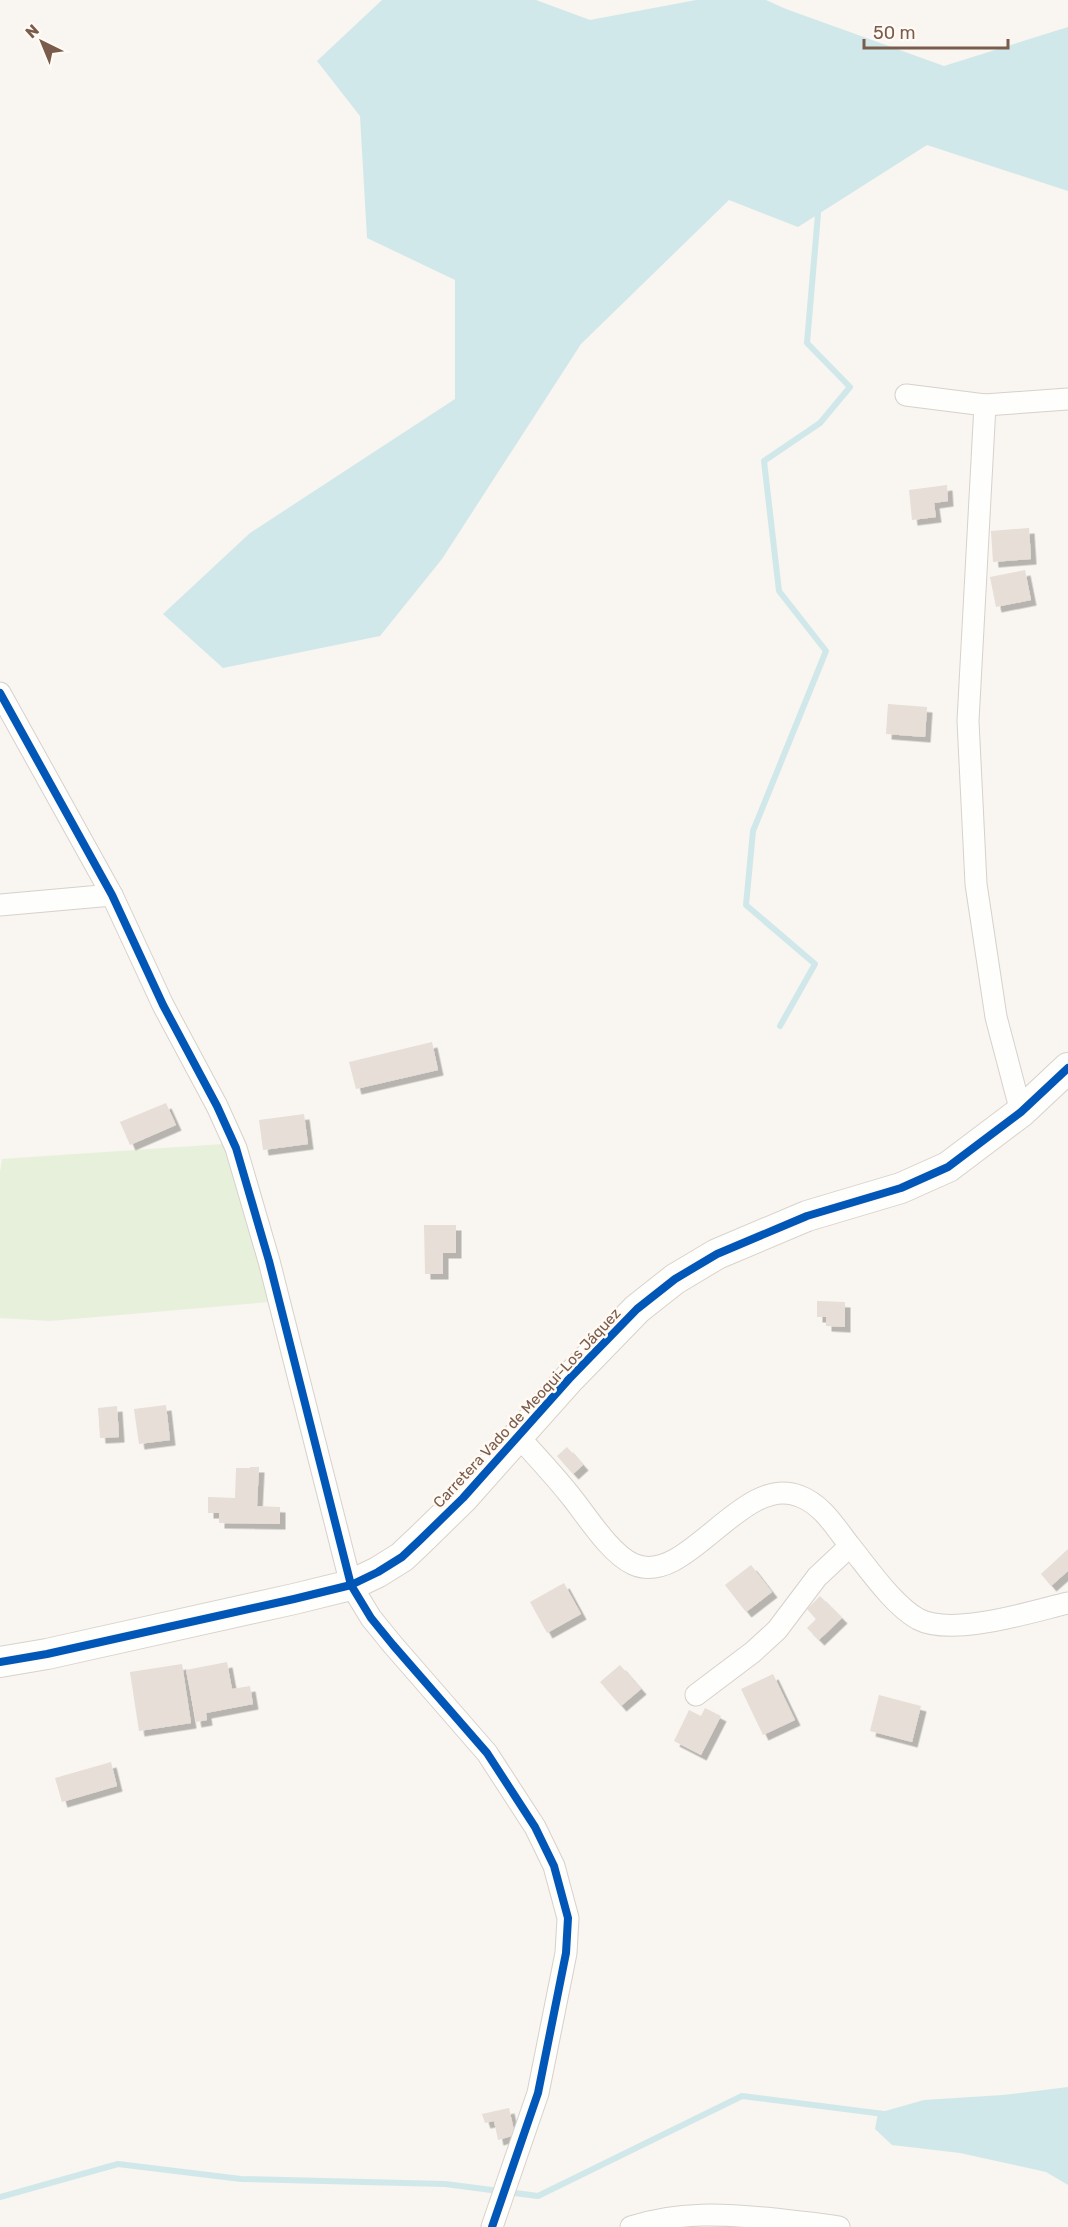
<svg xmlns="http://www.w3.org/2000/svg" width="1068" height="2227" viewBox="0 0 1068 2227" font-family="Rubik,sans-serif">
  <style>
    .green { fill: #e7f0db }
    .water { fill: #d0e8ea }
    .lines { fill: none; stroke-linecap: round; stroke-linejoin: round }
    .stream { stroke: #d0e8ea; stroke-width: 6 }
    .building { fill: #e6ded7; filter: url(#shadow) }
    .street-casing { stroke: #d7d1cb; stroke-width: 23 }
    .secondary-casing { stroke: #d9d2cb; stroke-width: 32 }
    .street { stroke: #fefefd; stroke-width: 21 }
    .secondary { stroke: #fefefd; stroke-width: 30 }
    .cycleway-casing { stroke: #fffaf3; stroke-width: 11 }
    .cycleway { stroke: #0057b8; stroke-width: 8 }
    .labels { text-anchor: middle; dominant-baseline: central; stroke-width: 5; stroke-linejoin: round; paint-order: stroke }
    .street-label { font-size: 15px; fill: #7a5c4d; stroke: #fffaf3 }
  </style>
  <defs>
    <filter id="shadow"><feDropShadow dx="5.5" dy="5.5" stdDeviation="0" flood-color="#0004"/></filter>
  </defs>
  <rect width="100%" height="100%" fill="#f9f5f0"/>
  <path class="green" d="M 223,1144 L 247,1218 L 269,1302 L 50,1321 L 0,1318 L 0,1172 L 2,1159 Z"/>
  <g class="water">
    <path d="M 382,0 L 536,0 L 590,20 L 696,0 L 766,0 L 786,9 L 944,66 L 1068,27 L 1068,191 L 927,145 L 798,227 L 729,200 L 581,344 L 442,559 L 380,636 L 223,668 L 163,614 L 250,533 L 455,399 L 455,280 L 367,238 L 360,116 L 317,61 Z"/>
    <path d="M 1068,2087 L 1068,2185 L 1046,2172 L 960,2153 L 892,2145 L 875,2129 L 878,2113 L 924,2100 L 1003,2095 Z"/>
  </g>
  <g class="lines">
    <g class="stream">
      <path d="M 780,1026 L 815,964 L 746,905 L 753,831 L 826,651 L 779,591 L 764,461 L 820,423 L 850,387 L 807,343 L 818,214"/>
      <path d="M 0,2197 L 118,2164 L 241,2179 L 445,2184 L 538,2196 L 742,2096 L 884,2114"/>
    </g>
  </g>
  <g class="building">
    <path d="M 947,485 L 948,501 L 934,503 L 936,517 L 912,520 L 909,490 Z"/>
    <path d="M 1029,528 L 1031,559 L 993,562 L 991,531 Z"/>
    <path d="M 1025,570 L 1031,600 L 996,607 L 990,577 Z"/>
    <path d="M 888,704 L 927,707 L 925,737 L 886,734 Z"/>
    <path d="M 432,1042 L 438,1070 L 356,1089 L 349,1062 Z"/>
    <path d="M 166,1103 L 176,1125 L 130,1145 L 120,1122 Z"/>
    <path d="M 304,1114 L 308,1144 L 263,1150 L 259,1120 Z"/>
    <path d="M 424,1225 L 456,1225 L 456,1253 L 443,1253 L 443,1274 L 425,1274 Z"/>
    <path d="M 817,1301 L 845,1302 L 845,1327 L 826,1326 L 826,1317 L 817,1317 Z"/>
    <path d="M 166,1405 L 170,1440 L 139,1444 L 134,1409 Z"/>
    <path d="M 117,1406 L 119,1437 L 100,1438 L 98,1408 Z"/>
    <path d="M 567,1447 L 583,1465 L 573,1474 L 557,1456 Z"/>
    <path d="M 250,1467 L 259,1467 L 257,1506 L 280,1507 L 280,1524 L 219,1523 L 219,1513 L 208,1513 L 208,1497 L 235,1498 L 236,1468 L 250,1468 Z"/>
    <path d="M 1068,1549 L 1068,1571 L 1051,1586 L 1041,1574 Z"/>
    <path d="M 751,1565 L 772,1592 L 746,1612 L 725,1585 Z"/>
    <path d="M 564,1583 L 581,1614 L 547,1633 L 530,1602 Z"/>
    <path d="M 820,1596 L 842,1618 L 819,1640 L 807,1628 L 816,1619 L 807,1609 Z"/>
    <path d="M 227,1662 L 232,1689 L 250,1686 L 253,1704 L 206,1713 L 207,1720 L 196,1722 L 186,1670 Z"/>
    <path d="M 182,1664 L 191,1723 L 139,1731 L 130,1672 Z"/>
    <path d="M 620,1665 L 641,1689 L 621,1706 L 600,1682 Z"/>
    <path d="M 773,1674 L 795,1720 L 763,1735 L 741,1689 Z"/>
    <path d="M 879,1695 L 921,1706 L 912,1742 L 870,1731 Z"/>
    <path d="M 705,1708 L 721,1716 L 701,1755 L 674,1741 L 689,1710 L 701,1716 Z"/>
    <path d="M 111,1762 L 117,1786 L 62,1802 L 55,1778 Z"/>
    <path d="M 509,2108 L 515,2135 L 498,2140 L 494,2121 L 485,2123 L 482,2114 Z"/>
  </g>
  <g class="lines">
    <defs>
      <g id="street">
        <path d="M 906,395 L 985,405 L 1068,399"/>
        <path d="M 985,405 L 968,721 L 976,884 L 996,1017 L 1021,1112"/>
        <path d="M 0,693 L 112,895 L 163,1005 L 217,1106 L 236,1148 L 269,1261 L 351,1585 L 371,1618 L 393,1645 L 487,1753 L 535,1827 L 554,1866 L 568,1918 L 566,1953 L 538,2093 L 492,2227"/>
        <path d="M 0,905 L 112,895"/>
        <path d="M 518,1436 C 535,1455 553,1474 569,1494 C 585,1513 609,1553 633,1564 C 686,1589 741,1473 799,1496 C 822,1504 836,1528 850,1546 C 868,1568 893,1605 918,1619 C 952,1637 1030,1612 1068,1603"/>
        <path d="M 696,1695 L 753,1652 L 777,1630 L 817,1577 L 850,1546"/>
        <path d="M 631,2227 C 678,2211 725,2214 774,2219 C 796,2222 818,2223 839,2227"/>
      </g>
      <path id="secondary" d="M 0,1662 L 47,1654 L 294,1599 L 351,1585 L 378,1572 L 402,1557 L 420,1540 L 463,1498 L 569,1379 L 637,1309 L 675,1279 L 717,1254 L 807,1216 L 901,1188 L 948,1167 L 1021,1112 L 1068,1068"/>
    </defs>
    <use href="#street" class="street-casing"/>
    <use href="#secondary" class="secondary-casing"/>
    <use href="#street" class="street"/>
    <use href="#secondary" class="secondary"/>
    <defs>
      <g id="cycleway">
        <path d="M 0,693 L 112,895 L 163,1005 L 217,1106 L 236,1148 L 269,1261 L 351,1585 L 371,1618 L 393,1645 L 487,1753 L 535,1827 L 554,1866 L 568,1918 L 566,1953 L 538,2093 L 492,2227"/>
        <path d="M 0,1662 L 47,1654 L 294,1599 L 351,1585 L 378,1572 L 402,1557 L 420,1540 L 463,1498 L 569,1379 L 637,1309 L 675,1279 L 717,1254 L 807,1216 L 901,1188 L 948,1167 L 1021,1112 L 1068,1068"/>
      </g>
    </defs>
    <use href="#cycleway" class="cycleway-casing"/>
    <use href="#cycleway" class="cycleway"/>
  </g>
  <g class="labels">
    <g class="street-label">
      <text transform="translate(527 1408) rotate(-47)">Carretera Vado de Meoqui-Los Jáquez</text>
    </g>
  </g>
  <g transform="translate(42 42) rotate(317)" stroke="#fffaf3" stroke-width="4.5" paint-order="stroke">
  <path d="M0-4.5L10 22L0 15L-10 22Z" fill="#7a5c4d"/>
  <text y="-9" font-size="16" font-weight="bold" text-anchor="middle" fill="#7a5c4d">N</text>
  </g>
  <path d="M864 39v9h144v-9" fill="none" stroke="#7a5c4d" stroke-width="3"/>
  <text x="873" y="39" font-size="18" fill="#7a5c4d" stroke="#fffaf3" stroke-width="4.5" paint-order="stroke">50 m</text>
</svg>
